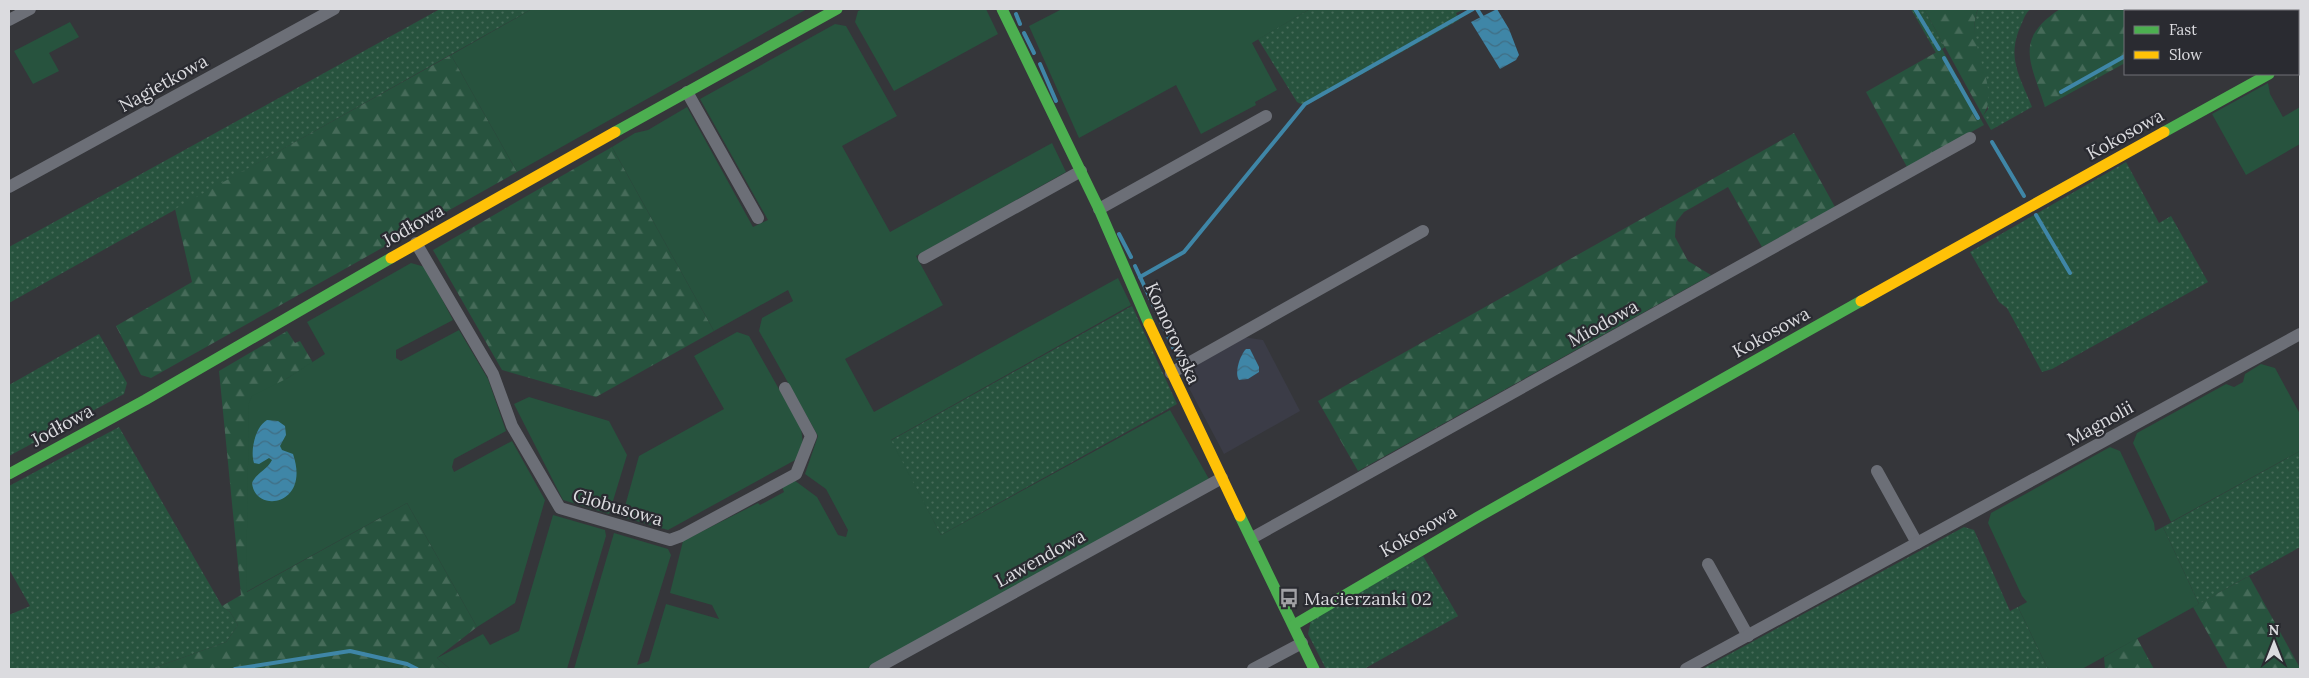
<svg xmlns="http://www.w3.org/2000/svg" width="2309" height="678" viewBox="0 0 2309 678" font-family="Lora,serif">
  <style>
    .built { fill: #3b3c47 }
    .grass { fill: url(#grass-dots) }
    .forest { fill: url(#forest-firs) }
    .green { fill: #27533e }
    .water { fill: url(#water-waves) }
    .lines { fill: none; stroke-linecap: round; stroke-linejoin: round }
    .stream { stroke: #3f86a7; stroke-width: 4 }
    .street { stroke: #6c6f77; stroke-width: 12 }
    .fast { stroke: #4caf50; stroke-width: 11 }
    .slow { stroke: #ffc107; stroke-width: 11 }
    .labels { text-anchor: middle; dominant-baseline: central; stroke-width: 4.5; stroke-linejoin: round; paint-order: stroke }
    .street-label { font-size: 18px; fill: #dbdbdf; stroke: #2a2b31 }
    .poi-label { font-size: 18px; fill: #dbdbdf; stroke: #2a2b31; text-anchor: start }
  </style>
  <defs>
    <pattern id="grass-dots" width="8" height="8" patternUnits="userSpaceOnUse" patternTransform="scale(1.25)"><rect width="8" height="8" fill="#27533e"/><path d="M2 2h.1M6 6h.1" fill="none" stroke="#466b59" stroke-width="1.8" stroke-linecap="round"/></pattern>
    <pattern id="forest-firs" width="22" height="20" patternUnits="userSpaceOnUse" patternTransform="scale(1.25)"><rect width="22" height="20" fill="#27533e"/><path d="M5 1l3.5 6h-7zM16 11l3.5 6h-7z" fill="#466b59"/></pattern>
    <pattern id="water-waves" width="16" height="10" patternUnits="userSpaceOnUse" patternTransform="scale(1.25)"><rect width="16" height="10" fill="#3f86a7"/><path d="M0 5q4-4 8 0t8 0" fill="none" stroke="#406e84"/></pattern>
  </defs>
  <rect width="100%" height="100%" fill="#35363a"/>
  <path class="built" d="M 1243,337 L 1263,340 L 1300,411 L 1224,454 L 1181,373 Z"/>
  <g class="grass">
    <path d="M 440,9 L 532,9 L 9,303 L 9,247 Z"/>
    <path d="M 1310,9 L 1465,9 L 1456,13 L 1459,20 L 1305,106 L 1297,102 L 1258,39 Z"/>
    <path d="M 1911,9 L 1924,9 L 1945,47 L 1936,53 Z"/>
    <path d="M 1978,9 L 2031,9 C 2025,13 2024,19 2021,25 C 2006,58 2020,76 2032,107 L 1991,130 L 1983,116 L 1988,109 C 1983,81 1967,35 1978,9 Z"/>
    <path d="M 2126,162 L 2159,223 L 2171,216 L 2208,282 L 2052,369 L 2042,372 L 2007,308 L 1999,302 L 1970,252 Z"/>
    <path d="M 1132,306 L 1177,404 L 941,535 L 890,441 Z"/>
    <path d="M 99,334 L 127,383 L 124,394 L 9,456 L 9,385 Z"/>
    <path d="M 119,427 L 222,606 L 230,612 L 238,625 L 226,642 L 151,669 L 9,669 L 9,615 L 30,606 L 9,569 L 9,486 Z"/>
    <path d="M 2300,451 L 2300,547 L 2199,604 L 2163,527 Z"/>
    <path d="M 1964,527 L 1974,530 L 2010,611 L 2018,607 L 2048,669 L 1702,669 Z"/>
    <path d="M 1423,556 L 1458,616 L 1364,669 L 1326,669 L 1308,634 L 1311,620 Z"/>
  </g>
  <g class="forest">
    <path d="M 1924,9 L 1978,9 C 1963,44 2003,87 1983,116 Z"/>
    <path d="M 2060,9 L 2220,9 L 2216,11 L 2125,11 L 2125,63 L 2045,107 C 2031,62 2013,40 2060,9 Z"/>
    <path d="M 1942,49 L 1984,125 L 1907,167 L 1866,92 Z"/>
    <path d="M 451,55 L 517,172 L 151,378 L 141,375 L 116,326 L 192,282 L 175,209 Z"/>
    <path d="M 1794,133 L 1835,207 L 1762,247 L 1728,187 L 1684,212 L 1676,222 L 1675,237 L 1688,261 L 1711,275 L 1358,471 L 1318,401 Z"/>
    <path d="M 612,147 L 714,331 L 596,397 L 502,370 L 433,250 Z"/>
    <path d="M 287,331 L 295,343 L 300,341 L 313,363 L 286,379 L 247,592 L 407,503 L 477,627 L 437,658 L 450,669 L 151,669 L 226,642 L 238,625 L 230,612 L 222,606 L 241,595 L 219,371 Z"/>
    <path d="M 2249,576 L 2300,668 L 2300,669 L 2228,669 L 2193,607 Z"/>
    <path d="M 2137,638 L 2154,669 L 2105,669 L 2104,657 Z"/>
  </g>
  <g class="green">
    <path d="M 532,9 L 807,9 L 517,172 L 451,55 Z"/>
    <path d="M 863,9 L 986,9 L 998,34 L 894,91 L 855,22 L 858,11 Z"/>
    <path d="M 1062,9 L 1310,9 L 1252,43 L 1277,90 L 1255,102 L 1256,105 L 1201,134 L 1176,85 L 1079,138 L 1029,26 Z"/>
    <path d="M 70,22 L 79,37 L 49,53 L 59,71 L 33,84 L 14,51 Z"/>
    <path d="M 835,24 L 846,26 L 897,116 L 842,146 L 890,232 L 1052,143 L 1066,172 L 916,256 L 943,305 L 845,359 L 874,412 L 1118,278 L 1131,305 L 891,440 L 941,535 L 1170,410 L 1209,479 L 866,669 L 574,669 L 614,533 L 668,549 L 671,555 L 637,665 L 649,661 L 666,604 L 719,619 L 712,605 L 670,593 L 683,541 L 758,503 L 760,505 L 784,492 L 782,487 L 794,480 L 817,497 L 838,535 L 846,537 L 848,530 L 826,489 L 805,474 L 818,436 L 759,331 L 762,318 L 793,301 L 788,290 L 714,331 L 612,147 L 635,133 L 648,130 L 687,107 L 753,227 L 768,220 L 700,99 Z"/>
    <path d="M 2268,83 L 2270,94 L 2283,117 L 2300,107 L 2300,144 L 2246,175 L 2212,114 Z"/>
    <path d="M 411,263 L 425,267 L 453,320 L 396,350 L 396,358 L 401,361 L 459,330 L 488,379 L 506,431 L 454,459 L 452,467 L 454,472 L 512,441 L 545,500 L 515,603 L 477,627 L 407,503 L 246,592 L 249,403 L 252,396 L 286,379 L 325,354 L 307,322 Z"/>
    <path d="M 737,332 L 749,336 L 801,428 L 803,444 L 797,459 L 668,530 L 622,517 L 639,456 L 724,409 L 694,356 Z"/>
    <path d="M 2261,364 L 2275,368 L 2300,414 L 2300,451 L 2171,522 L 2133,443 L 2137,433 L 2226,384 L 2234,387 L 2243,382 L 2245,374 Z"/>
    <path d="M 529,397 L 609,421 L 627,455 L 609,514 L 563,500 L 514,404 Z"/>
    <path d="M 2110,447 L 2120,451 L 2154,523 L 2155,531 L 2163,527 L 2199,604 L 2082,669 L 2048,669 L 2018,607 L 2027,602 L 2022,596 L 1988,523 L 1991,513 Z"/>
    <path d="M 553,515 L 605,530 L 606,536 L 567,669 L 450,669 L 437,658 L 483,634 L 490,645 L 519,631 Z"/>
  </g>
  <g class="water">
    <path d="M 1497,9 L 1509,29 L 1519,55 L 1516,60 L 1500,69 L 1471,22 Z"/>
    <path d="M 1246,349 L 1250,349 L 1259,367 L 1259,372 L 1248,379 L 1239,380 C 1234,373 1240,355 1246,349 Z"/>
    <path d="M 267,420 L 278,421 L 285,426 L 286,435 L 280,446 L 282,450 L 293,454 C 311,506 255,514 252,483 C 256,473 267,470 272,460 L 269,458 L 259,464 L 254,463 C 250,451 255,427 267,420 Z"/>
  </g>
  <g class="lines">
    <g class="stream">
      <path d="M 1477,9 L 1482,17"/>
      <path d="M 1915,9 L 1939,49"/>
      <path d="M 2205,11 L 2210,9"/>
      <path d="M 1016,14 L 1020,24"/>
      <path d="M 1024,33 L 1034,53"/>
      <path d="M 1944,58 L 1978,118"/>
      <path d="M 1040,64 L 1056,101"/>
      <path d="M 2061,92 L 2125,56"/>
      <path d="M 1992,142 L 2024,196"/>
      <path d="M 2036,215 L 2070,273"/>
      <path d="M 1119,234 L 1131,257"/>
      <path d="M 1135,266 L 1179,360"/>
      <path d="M 1140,277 L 1184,252 L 1305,104 L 1473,9"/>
      <path d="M 235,669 L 350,651 L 407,664 L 417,669"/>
    </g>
    <g class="street">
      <path d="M 9,20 L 30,9"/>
      <path d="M 2298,58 L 2300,56"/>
      <path d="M 687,92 L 758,218"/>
      <path d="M 9,187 L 334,9"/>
      <path d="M 1099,209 L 1266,116"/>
      <path d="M 416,243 L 493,374 L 512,426 L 560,508 L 670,540 L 681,536 L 796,474 L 811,436 L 785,388"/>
      <path d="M 924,258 L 1081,171"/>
      <path d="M 1171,373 L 1423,231"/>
      <path d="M 1877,471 L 1917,543"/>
      <path d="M 1252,538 L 1970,138"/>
      <path d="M 1708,564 L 1748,636"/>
      <path d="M 875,669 L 1222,478"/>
      <path d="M 1253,669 L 1302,643"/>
      <path d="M 1686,669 L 2300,334"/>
    </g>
    <g class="fast">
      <path d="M 1002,9 L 1099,209 L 1149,324"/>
      <path d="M 615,132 L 837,9"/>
      <path d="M 2164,132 L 2269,74"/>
      <path d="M 9,474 L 145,400 L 391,258"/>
      <path d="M 1240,516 L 1314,669"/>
      <path d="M 1294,625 L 1478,517 L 1861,301"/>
    </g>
    <g class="slow">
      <path d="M 391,258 L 615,132"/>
      <path d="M 1861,301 L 2164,132"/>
      <path d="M 1149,324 L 1240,516"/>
    </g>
  </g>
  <defs>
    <symbol id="bus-bare" viewBox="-9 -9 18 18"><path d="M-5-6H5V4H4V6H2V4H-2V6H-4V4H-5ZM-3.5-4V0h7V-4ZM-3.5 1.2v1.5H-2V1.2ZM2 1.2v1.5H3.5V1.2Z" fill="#a1a1a5" stroke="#2a2b31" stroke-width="2.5" paint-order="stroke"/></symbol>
  </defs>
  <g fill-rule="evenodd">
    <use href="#bus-bare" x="1275" y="584" width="28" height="28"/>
  </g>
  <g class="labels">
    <g class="street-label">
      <text transform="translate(163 83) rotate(-29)">Nagietkowa</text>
      <text transform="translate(2125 134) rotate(-29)">Kokosowa</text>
      <text transform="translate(413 225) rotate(-30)">Jodłowa</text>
      <text transform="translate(1603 323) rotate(-29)">Miodowa</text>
      <text transform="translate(1771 332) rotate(-29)">Kokosowa</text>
      <text transform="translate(1173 333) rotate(66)">Komorowska</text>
      <text transform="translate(2100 423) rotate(-29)">Magnolii</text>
      <text transform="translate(62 425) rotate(-29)">Jodłowa</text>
      <text transform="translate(618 507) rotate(16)">Globusowa</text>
      <text transform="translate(1418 531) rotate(-30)">Kokosowa</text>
      <text transform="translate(1040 558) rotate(-29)">Lawendowa</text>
    </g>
    <g class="poi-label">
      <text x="1304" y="598">Macierzanki 02</text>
    </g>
  </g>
  <rect width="2309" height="678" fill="none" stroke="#dbdbdf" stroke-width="20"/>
  <rect x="2124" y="10" width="175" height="65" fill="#2a2b31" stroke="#717177"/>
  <rect x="2134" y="26" width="25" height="8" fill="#4caf50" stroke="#717177"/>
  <text x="2169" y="35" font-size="15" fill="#dbdbdf">Fast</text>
  <rect x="2134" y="51" width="25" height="8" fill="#ffc107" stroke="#717177"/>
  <text x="2169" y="60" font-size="15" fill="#dbdbdf">Slow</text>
  <g transform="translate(2274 643)" stroke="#2a2b31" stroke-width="4" paint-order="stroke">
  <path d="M0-4L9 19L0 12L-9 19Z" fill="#dbdbdf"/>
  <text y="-8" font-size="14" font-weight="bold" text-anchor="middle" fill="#dbdbdf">N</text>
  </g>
</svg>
